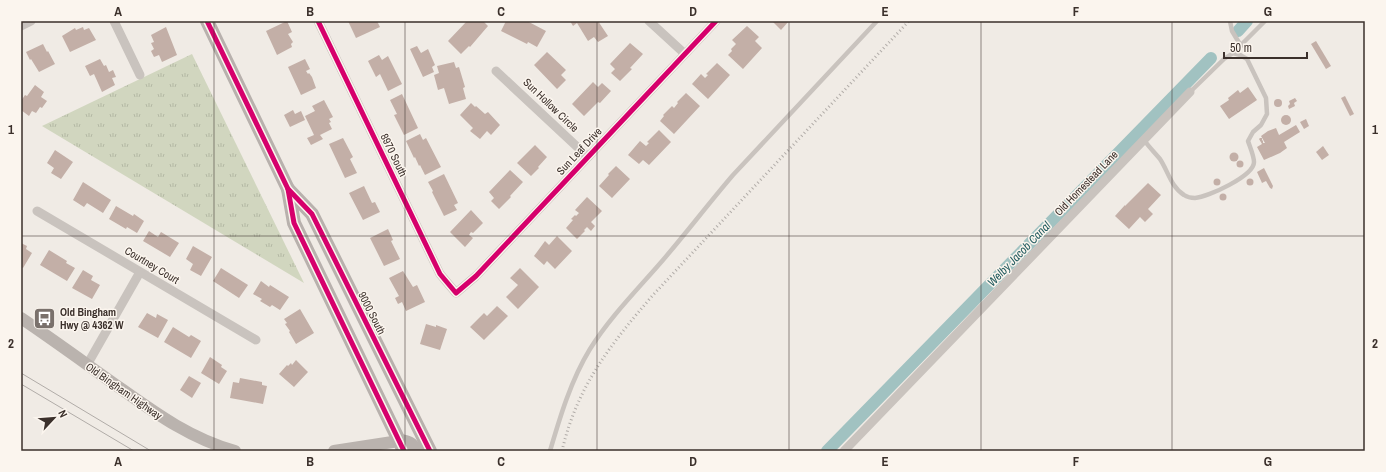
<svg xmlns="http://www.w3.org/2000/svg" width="1386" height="472" viewBox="0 0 1386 472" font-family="'Archivo Narrow',sans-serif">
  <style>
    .grass { fill: url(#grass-tufts) }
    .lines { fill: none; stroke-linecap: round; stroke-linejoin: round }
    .canal { stroke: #a1c2c1; stroke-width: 12 }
    .building { fill: #c3afa7 }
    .service { stroke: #c9c3be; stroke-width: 4.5 }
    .minor { stroke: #c9c3be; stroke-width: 9 }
    .secondary { stroke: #bab3ae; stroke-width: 12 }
    .primary { stroke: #b8b1ad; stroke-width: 14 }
    .tram { stroke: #b1aca8; stroke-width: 1 }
    .rail { stroke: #b1aca8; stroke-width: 3; stroke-dasharray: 1 3; stroke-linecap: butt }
    .cycleway-casing { stroke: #fbf5ee; stroke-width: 8 }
    .cycleway { stroke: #d6006c; stroke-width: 5 }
    .grid { fill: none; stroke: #3b302b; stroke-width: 1; stroke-opacity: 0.55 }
    .labels { text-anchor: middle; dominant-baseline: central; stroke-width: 3; stroke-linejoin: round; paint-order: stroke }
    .street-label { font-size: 11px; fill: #3b302b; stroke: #fbf5ee }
    .poi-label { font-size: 11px; font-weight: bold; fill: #3b302b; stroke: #fbf5ee; text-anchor: start }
    .water-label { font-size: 12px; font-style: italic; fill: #1f5a5e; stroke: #fbf5ee }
    .neatline { fill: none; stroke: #3b302b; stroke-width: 1.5 }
    .grid-label { font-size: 13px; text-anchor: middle; font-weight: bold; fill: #3b302b }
  </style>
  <defs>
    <pattern id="grass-tufts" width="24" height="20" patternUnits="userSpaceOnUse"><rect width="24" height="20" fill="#d1d6bf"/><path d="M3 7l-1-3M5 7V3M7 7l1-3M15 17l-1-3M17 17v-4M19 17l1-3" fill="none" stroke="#b4b8a4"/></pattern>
  </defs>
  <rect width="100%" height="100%" fill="#f0ebe5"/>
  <path class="grass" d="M 192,54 L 304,283 L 42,126 Z"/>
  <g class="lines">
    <g class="canal">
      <path d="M 1238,31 L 1247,21"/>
      <path d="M 827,451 L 1211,58"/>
    </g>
  </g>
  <g class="building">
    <path d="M 287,21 L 292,32 L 288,34 L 293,42 L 291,44 L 292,47 L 277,55 L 266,31 Z"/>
    <path d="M 348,21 L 377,21 L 380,27 L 356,38 Z"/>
    <path d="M 467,21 L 483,21 L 488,26 L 470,47 L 469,46 L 461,54 L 448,41 Z"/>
    <path d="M 506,21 L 527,21 L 546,31 L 537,47 L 528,42 L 527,44 L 501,31 Z"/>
    <path d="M 570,21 L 598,21 L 608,36 L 598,42 L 594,37 L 588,41 L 577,23 L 573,26 Z"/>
    <path d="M 772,21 L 789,21 L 781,30 Z"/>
    <path d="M 747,26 L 759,37 L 755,41 L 762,48 L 743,69 L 728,55 L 732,51 L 731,49 L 736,44 L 732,40 Z"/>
    <path d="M 83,27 L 84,30 L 89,28 L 96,40 L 70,52 L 62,36 L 75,28 L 76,30 Z"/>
    <path d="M 166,27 L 177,55 L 162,62 L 159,55 L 154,57 L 151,51 L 154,49 L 151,43 L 154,42 L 151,35 Z"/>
    <path d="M 1316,41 L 1331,66 L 1326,69 L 1311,44 Z"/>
    <path d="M 630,43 L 643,54 L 630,68 L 632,69 L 620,81 L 611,73 L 615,69 L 610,64 Z"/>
    <path d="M 43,44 L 47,52 L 48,51 L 55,64 L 39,72 L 31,59 L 30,60 L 26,52 Z"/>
    <path d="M 417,46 L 421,53 L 428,49 L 435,65 L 432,67 L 434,72 L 423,77 L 410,49 Z"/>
    <path d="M 547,52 L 566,70 L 561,75 L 566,80 L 557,89 L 534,65 Z"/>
    <path d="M 379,55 L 382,60 L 388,56 L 402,84 L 388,91 L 380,74 L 376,77 L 368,61 Z"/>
    <path d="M 100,59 L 104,66 L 106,65 L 109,72 L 113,70 L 116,77 L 112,78 L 115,85 L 102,92 L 94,74 L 90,76 L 85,66 Z"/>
    <path d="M 305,59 L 310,69 L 306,71 L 308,74 L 309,73 L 312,77 L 316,88 L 301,95 L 288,67 Z"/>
    <path d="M 454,62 L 456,68 L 459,67 L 465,87 L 463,88 L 466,99 L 449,104 L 444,88 L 438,90 L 434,75 L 439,73 L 437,66 Z"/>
    <path d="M 717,63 L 730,75 L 708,99 L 692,84 L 701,74 L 705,78 L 708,75 L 706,74 Z"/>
    <path d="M 593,82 L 598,87 L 602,83 L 611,91 L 600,103 L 598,102 L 584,116 L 572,104 Z"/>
    <path d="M 35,85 L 44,92 L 41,97 L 47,101 L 42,108 L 40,107 L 36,113 L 32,111 L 29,116 L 21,110 L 21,101 L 25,95 L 27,96 Z"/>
    <path d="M 1248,87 L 1257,100 L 1229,119 L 1220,106 L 1229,100 L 1228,98 L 1238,90 L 1240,93 Z"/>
    <path d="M 686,93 L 700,106 L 674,134 L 660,121 L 664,116 L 663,115 L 672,106 L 674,108 L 678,103 L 677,102 Z"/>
    <path d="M 402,94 L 418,128 L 404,135 L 394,115 L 397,114 L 390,100 Z"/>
    <path d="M 1345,96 L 1354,114 L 1350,116 L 1341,98 Z"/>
    <path d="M 1295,98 L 1297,101 L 1294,103 L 1295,106 L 1289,109 L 1288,106 L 1290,104 L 1289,101 Z"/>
    <circle cx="1278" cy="103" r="4"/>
    <path d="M 324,100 L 333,117 L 329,119 L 331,122 L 329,123 L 332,129 L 320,135 L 323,139 L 311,145 L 307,138 L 314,135 L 305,116 L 315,111 L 312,106 Z"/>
    <path d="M 471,103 L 475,107 L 476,106 L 485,114 L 488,112 L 500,125 L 491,135 L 487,131 L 480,139 L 470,131 L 473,128 L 460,115 Z"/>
    <path d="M 293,110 L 295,114 L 301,111 L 305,120 L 290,127 L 284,115 Z"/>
    <circle cx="1286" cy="120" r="5"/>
    <path d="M 1306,119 L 1309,126 L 1304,129 L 1300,122 Z"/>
    <path d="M 1296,125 L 1300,132 L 1284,142 L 1287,148 L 1280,153 L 1264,160 L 1257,147 L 1262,144 L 1259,139 L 1260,138 L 1262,138 L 1262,140 L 1263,141 L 1263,143 L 1265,143 L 1261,136 L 1268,131 L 1276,128 L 1279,135 Z"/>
    <path d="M 659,130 L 671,142 L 649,165 L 643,160 L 639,164 L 628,155 L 640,141 L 646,146 L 649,143 L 647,142 Z"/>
    <path d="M 420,134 L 423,140 L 426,138 L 441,167 L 425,175 L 420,165 L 419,166 L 415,157 L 414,158 L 406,141 Z"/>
    <path d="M 343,138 L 353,157 L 350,159 L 357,173 L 345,178 L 329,144 Z"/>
    <path d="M 535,145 L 547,157 L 538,167 L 539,168 L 531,176 L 517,163 Z"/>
    <path d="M 1323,146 L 1329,155 L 1322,160 L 1316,152 Z"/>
    <path d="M 55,150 L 73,162 L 61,179 L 51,173 L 54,168 L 47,163 Z"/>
    <circle cx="1234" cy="157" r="4.5"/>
    <circle cx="1240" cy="164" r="3.5"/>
    <path d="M 616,166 L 630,179 L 612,198 L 599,186 L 609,175 L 608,174 Z"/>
    <path d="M 1264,168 L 1273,186 L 1272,189 L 1270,188 L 1266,181 L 1262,183 L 1257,172 Z"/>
    <path d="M 510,170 L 523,182 L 510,196 L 511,197 L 499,209 L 491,201 L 494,198 L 489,192 Z"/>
    <path d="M 444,174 L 458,203 L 454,205 L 457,210 L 444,216 L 432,192 L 433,191 L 428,182 Z"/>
    <circle cx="1250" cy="182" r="3.5"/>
    <circle cx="1217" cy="182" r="3.5"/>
    <path d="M 83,182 L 111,200 L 103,213 L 87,203 L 84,207 L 73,200 Z"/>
    <path d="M 1148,183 L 1161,195 L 1148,209 L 1153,214 L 1145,222 L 1140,217 L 1129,229 L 1115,216 L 1125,205 L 1125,206 Z"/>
    <path d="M 364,186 L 372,203 L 375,202 L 380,212 L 363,220 L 349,193 Z"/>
    <circle cx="1223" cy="197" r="3.5"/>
    <path d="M 587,197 L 602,211 L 591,222 L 595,226 L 591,231 L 587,227 L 584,230 L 585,231 L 577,239 L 566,228 L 573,220 L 571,219 L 575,215 L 576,216 L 579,213 L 575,210 Z"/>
    <path d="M 116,206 L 133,216 L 134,214 L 144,221 L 137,233 L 127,227 L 126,229 L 109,219 Z"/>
    <path d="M 471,210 L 483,223 L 473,233 L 471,232 L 469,235 L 473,238 L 465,247 L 450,232 Z"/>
    <path d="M 388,229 L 393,240 L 391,241 L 400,259 L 384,266 L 370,238 Z"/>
    <path d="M 149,231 L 158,237 L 161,232 L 179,243 L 170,257 L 143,241 Z"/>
    <path d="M 557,236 L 572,251 L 555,269 L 547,261 L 544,265 L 534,256 L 545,241 L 549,245 Z"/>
    <path d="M 21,243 L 27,246 L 26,249 L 32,253 L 23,268 L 21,267 Z"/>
    <path d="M 193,246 L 212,257 L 201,276 L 190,270 L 193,264 L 186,259 Z"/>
    <path d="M 49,250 L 67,261 L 66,263 L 75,268 L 67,281 L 40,265 Z"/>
    <path d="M 221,268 L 248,285 L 239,298 L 213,281 Z"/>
    <path d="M 520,268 L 539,287 L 518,309 L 506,297 L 518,285 L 510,278 Z"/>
    <path d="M 83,270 L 93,276 L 91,280 L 100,285 L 92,299 L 72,288 Z"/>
    <path d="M 403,271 L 413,287 L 417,285 L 425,302 L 406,311 L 402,302 L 398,304 L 395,298 L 399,296 L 389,278 Z"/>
    <path d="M 261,281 L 269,287 L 270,285 L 289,297 L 280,310 L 272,305 L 270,307 L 260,301 L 262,299 L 253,294 Z"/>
    <path d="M 497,306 L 508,316 L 484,340 L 470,327 L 484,313 L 487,316 Z"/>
    <path d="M 300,309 L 314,333 L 296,344 L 289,332 L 290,331 L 285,324 L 287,323 L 284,319 Z"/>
    <path d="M 147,313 L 156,318 L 157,314 L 168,320 L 158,338 L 138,327 Z"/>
    <path d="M 426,324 L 436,327 L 436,325 L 447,329 L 440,350 L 420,344 Z"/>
    <path d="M 173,327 L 189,337 L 191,335 L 201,341 L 191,358 L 164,342 Z"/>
    <path d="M 210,357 L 222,365 L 221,367 L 227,371 L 219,384 L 201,373 Z"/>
    <path d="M 296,360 L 308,372 L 294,387 L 279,374 L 287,365 L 288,366 L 291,363 L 292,365 Z"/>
    <path d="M 189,376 L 201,383 L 192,398 L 180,390 Z"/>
    <path d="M 240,378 L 262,382 L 262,385 L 267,386 L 263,404 L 230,398 L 233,382 L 239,383 Z"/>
  </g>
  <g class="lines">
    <g class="service">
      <path d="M 1230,21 L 1232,31 L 1241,46"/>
      <path d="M 1190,92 L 1224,59 L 1233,53 L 1265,21"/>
      <path d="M 1144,140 C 1149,147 1155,153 1160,159 C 1168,171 1171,187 1184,195 C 1187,197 1192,198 1195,198 C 1208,197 1254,176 1254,162 C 1254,156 1250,147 1248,141 L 1253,132 L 1261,125 L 1267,114 L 1266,98 L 1247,59 L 1240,55 L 1233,53"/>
      <path d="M 550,451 C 560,417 571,380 590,349 C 610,317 638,289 663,260 C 687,232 709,203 733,175 L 877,21"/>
    </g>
    <g class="minor">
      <path d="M 114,21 L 140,75"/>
      <path d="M 318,21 L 440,274 L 456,293 L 476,276 L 716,21"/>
      <path d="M 649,21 L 685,54"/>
      <path d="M 21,26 L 31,21"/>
      <path d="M 496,71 L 588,157"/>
      <path d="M 37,211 L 256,340"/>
      <path d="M 87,365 L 140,272"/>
      <path d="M 844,451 L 1190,92"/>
    </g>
    <g class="secondary">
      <path d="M 21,318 C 55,341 89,366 123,390 C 158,415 192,439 235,451"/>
      <path d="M 334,451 L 399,441"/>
    </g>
    <g class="primary">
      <path d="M 207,21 L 288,189 L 294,223 L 404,451"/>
      <path d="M 288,189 L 312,214 L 430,451"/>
      <path d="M 399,441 C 408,442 412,443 416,451"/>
    </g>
    <g class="tram">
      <path d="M 21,373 L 151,451"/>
      <path d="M 21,384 L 134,451"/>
    </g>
    <path class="rail" d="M 562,451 C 577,386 611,344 653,295 L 909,21"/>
    <defs>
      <g id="cycleway">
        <path d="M 207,21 L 288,189 L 294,223 L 404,451"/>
        <path d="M 318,21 L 440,274 L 456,293 L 476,276 L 716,21"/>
        <path d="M 288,189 L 312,214 L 430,451"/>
      </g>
    </defs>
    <use href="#cycleway" class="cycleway-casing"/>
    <use href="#cycleway" class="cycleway"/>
  </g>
  <path class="grid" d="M 214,21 L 214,451M 405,21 L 405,451M 597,21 L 597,451M 789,21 L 789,451M 981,21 L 981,451M 1172,21 L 1172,451M 21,236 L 1365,236"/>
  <defs>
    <symbol id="bus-square" viewBox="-11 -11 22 22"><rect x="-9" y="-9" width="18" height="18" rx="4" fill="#7a716c" stroke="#fbf5ee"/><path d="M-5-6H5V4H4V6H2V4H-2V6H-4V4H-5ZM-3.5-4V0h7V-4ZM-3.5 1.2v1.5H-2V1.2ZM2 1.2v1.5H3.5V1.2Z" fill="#fff"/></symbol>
  </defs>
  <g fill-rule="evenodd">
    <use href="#bus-square" x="32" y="306" width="25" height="25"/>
  </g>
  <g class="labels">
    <g class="street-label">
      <text transform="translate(551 105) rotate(44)">Sun Hollow Circle</text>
      <text transform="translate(579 151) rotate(-47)">Sun Leaf Drive</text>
      <text transform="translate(394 155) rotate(64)">8970 South</text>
      <text transform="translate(1086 183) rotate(-46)">Old Homestead Lane</text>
      <text transform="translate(152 265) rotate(31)">Courtney Court</text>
      <text transform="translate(372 313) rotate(63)">9000 South</text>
      <text transform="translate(124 391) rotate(35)">Old Bingham Highway</text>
    </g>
    <g class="poi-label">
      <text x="60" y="312">Old Bingham<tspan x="60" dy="13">Hwy @ 4362 W</tspan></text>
    </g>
    <g class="water-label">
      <text transform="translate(1019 254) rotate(-46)">Welby Jacob Canal</text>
    </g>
  </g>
  <rect width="1386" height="472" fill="none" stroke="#fbf5ee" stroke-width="44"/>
  <g transform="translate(54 418) rotate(64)" stroke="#fbf5ee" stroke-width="3" paint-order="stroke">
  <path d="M0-3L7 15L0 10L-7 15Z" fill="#3b302b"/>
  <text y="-6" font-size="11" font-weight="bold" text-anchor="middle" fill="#3b302b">N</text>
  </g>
  <path d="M1224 52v6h83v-6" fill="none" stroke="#3b302b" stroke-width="2"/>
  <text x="1230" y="52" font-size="12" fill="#3b302b" stroke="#fbf5ee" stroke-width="3" paint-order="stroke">50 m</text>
  <rect x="22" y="22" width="1342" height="428" class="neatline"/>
  <g class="grid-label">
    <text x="118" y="16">A</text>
    <text x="310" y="16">B</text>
    <text x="501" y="16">C</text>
    <text x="693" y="16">D</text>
    <text x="885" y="16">E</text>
    <text x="1076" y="16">F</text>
    <text x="1268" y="16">G</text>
    <text x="11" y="134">1</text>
    <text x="1375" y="134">1</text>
    <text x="11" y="348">2</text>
    <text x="1375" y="348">2</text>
    <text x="118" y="466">A</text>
    <text x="310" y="466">B</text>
    <text x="501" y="466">C</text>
    <text x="693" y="466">D</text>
    <text x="885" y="466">E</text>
    <text x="1076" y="466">F</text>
    <text x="1268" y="466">G</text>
  </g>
</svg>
